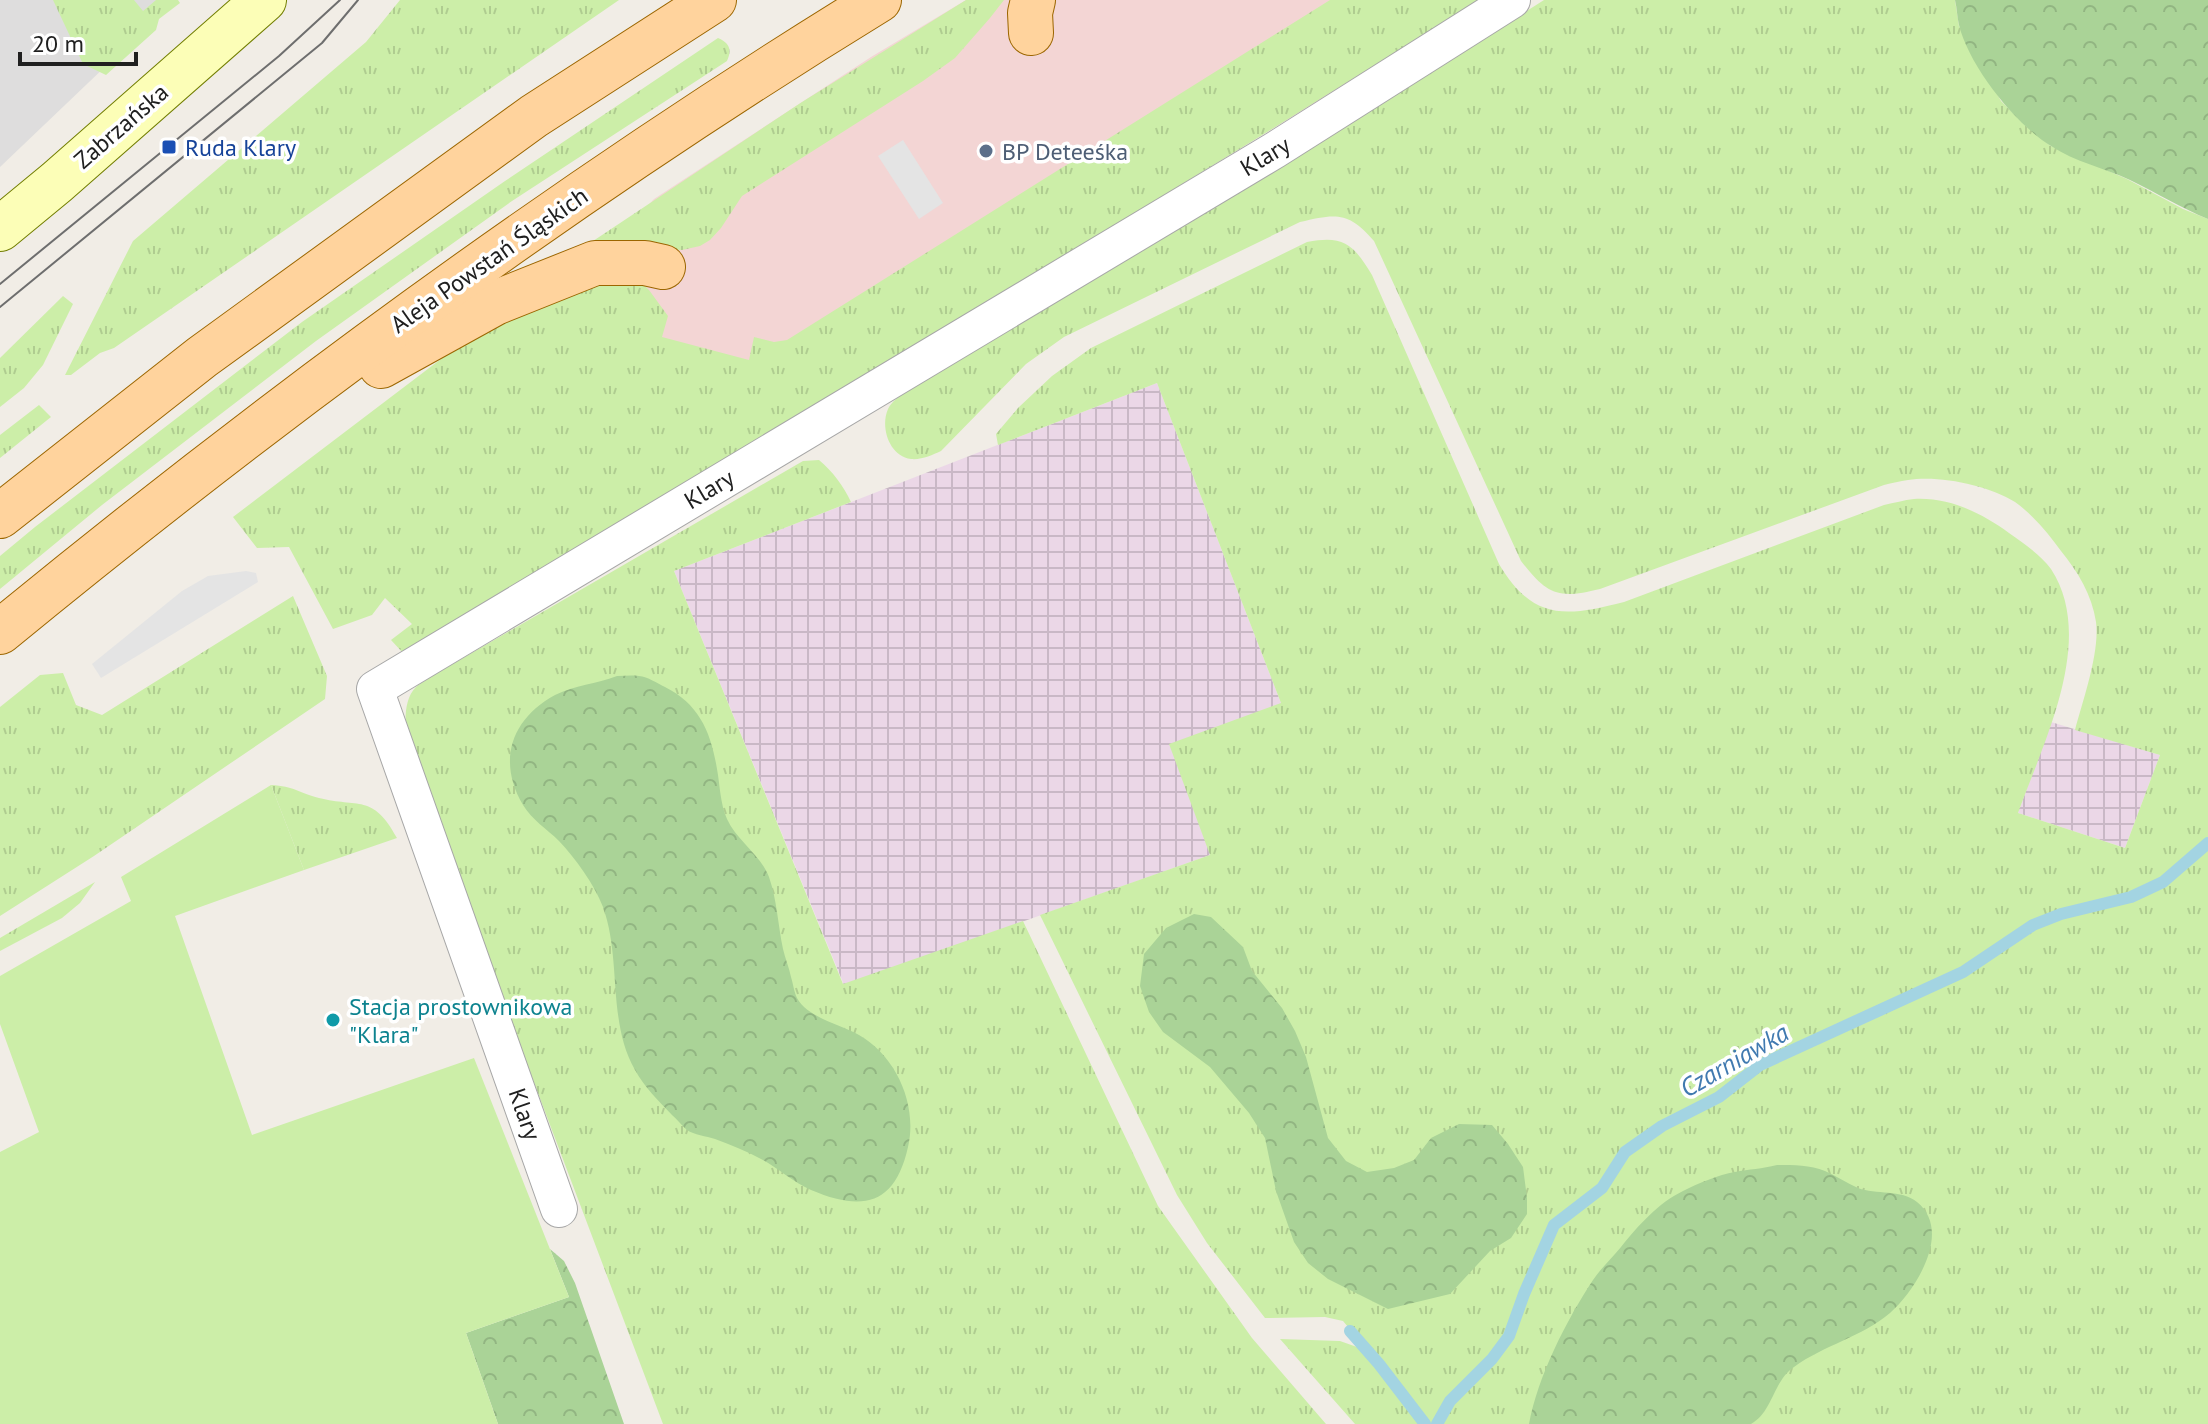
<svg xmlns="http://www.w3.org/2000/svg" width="2208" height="1424" viewBox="0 0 2208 1424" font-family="'PT Sans',sans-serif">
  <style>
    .residential { fill: #dedddd }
    .commercial { fill: #f3d5d4 }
    .industrial { fill: url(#industrial-grid) }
    .grass { fill: url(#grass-tufts) }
    .forest { fill: url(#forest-crowns) }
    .garden { fill: #cceea8 }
    .parking { fill: #e4e4e4 }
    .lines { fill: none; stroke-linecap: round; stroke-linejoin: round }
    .stream { stroke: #a3d4e2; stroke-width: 12 }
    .street-casing { stroke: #a7a7a7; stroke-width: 38 }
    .secondary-casing { stroke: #727e00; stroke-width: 46 }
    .primary-casing { stroke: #9c6600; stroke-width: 46 }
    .street { stroke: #fff; stroke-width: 36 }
    .secondary { stroke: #fcfeb7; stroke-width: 44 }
    .primary { stroke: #ffd39d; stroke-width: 44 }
    .tram { stroke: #6e6e6e; stroke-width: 2 }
    .transit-dot { fill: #1a4fb4; stroke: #fff; stroke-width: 3 }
    .service-dot { fill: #5c6f8a; stroke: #fff; stroke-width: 3 }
    .culture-dot { fill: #0f9aa8; stroke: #fff; stroke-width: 3 }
    .labels { text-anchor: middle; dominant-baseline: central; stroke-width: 7; stroke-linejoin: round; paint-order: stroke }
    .street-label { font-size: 24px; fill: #202020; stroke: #fff }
    .transit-label { font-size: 24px; fill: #164399; stroke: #fff; text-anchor: start }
    .service-label { font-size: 24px; fill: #4e5e75; stroke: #fff; text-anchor: start }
    .culture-label { font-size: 24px; fill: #0d838f; stroke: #fff; text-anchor: start }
    .water-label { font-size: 26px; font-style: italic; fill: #417ab0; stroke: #fff }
  </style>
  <defs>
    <pattern id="industrial-grid" width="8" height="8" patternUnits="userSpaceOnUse" patternTransform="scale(2)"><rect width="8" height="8" fill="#ebd7e7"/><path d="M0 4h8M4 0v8" fill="none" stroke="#c9b8c6"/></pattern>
    <pattern id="grass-tufts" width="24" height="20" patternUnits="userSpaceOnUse" patternTransform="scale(2)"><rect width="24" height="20" fill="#cceea8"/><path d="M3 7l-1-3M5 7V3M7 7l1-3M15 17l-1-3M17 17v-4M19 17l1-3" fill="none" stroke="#afcc90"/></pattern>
    <pattern id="forest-crowns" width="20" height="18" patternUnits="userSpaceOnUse" patternTransform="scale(2)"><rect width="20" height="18" fill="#aad397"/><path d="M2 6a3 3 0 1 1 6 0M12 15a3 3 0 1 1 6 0" fill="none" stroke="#92b582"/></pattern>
  </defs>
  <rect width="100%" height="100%" fill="#f1ede6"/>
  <path class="residential" d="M 0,0 L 175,0 L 0,167 Z"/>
  <path class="commercial" d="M 966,0 L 1478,0 L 1364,73 L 797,417 L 568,292 L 654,199 L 871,57 Z"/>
  <g class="industrial">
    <path d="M 1157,383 L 1281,703 L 1210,855 L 844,985 L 674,571 Z"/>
    <path d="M 2051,722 L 2160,755 L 2125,848 L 2018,813 Z"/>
  </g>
  <g class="grass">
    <path d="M 53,0 L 134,0 L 143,11 L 156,0 L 178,0 L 180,3 L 159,19 L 156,30 L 106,75 L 83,64 Z"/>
    <path d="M 400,0 L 619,0 L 114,348 L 100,353 L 71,375 L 65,375 L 133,241 L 366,42 Z"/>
    <path d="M 966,0 L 1004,0 L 990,18 L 955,58 L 923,81 L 742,196 L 721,228 L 710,240 L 700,246 L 682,250 L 633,247 L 566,259 L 802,102 Z"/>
    <path d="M 1330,0 L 1478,0 C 1124,225 762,435 403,653 L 391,640 L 412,624 L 385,598 L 372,615 L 333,629 L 289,547 L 257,548 L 233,517 L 495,318 L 592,282 L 639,280 L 649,290 L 668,316 L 662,337 L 749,360 L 754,337 L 774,342 L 787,340 Z"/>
    <path d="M 1544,0 L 1955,0 L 1959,26 L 2001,101 L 2027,127 L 2051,146 L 2127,179 L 2183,209 L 2208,219 L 2208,1424 L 1355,1424 L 1280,1339 L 1340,1341 L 1357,1347 L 1375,1359 L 1343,1321 L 1325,1317 L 1265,1318 L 1207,1243 L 1177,1195 L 1040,915 L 1210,855 L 1169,744 L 1281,703 L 1157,383 L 998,445 L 996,434 L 1018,408 L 1052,376 L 1091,348 L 1307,242 C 1344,235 1353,244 1372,275 L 1499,564 C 1533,621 1565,617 1624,602 L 1884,505 C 1894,503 1904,500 1914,499 C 1949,497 1982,513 2009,533 C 2023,543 2041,555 2051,569 C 2097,639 2043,743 2018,813 L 2125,848 L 2160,755 L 2075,730 C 2083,700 2100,652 2096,622 C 2092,595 2078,572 2061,551 C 2049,534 2032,514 2015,502 C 1988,485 1939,475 1908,480 C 1900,481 1892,483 1884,485 L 1600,589 C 1559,599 1548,596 1521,561 L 1374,241 C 1349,212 1337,213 1300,222 L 1064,337 L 1026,364 L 941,451 C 932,455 922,460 911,459 C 889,456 880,427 888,409 C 891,402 900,396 906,391 L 1383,102 Z"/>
    <path d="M 718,38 C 730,43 732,50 727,61 L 512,201 L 316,341 L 102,505 L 0,589 L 0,556 L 35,527 L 302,322 L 505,181 Z"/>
    <path d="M 63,296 L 73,304 L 43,365 L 24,388 L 0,407 L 0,358 Z"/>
    <path d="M 39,405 L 51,417 L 0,458 L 0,435 Z"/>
    <path d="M 819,460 C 833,472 843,485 851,502 L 674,571 L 843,984 L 1023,921 L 1158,1206 L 1252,1338 L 1326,1424 L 663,1424 L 408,749 C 406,731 401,702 416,687 C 420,683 427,680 432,676 L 803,461 Z"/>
    <path d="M 293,596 L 327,676 L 325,699 L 94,856 L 0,916 L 0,707 L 40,675 L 63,673 L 76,705 L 102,715 Z"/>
    <path d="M 271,785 C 294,786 299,793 319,798 C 358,808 373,793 397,838 L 304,870 Z"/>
    <path d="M 95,882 L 80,903 L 62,918 L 0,951 L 0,938 Z"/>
  </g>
  <g class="forest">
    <path d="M 1955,0 L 2208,0 L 2208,219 C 2181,208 2157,193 2130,180 C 2105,168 2075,162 2051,146 C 2015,124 1969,66 1959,25 C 1957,17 1957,8 1955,0 Z"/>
    <path d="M 617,676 C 624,676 632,675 639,676 C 648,677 657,683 665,687 C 699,704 711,732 717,769 C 720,785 720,803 727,819 C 737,841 760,854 769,877 C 777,900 778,925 783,949 C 785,958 789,967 791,977 C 793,983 794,992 797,998 C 808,1018 840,1024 859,1035 C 896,1056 918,1105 908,1147 C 895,1205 863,1212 811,1190 C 793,1182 778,1168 761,1159 C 746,1151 731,1145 715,1139 C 706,1136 694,1135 687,1130 C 682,1126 677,1119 672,1115 C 658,1100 645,1088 635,1070 C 607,1021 622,960 603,907 C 594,884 576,859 559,841 C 547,829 532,820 523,805 C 497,761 511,719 555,695 C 575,685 596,684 617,676 Z"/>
    <path d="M 1194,914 L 1211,917 L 1243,947 L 1252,971 L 1282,1008 L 1295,1031 L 1306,1057 L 1328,1138 L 1346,1161 L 1367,1172 L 1394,1168 L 1414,1160 L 1431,1138 L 1459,1124 L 1492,1125 L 1508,1144 L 1523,1167 L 1527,1198 L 1527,1214 L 1511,1238 L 1490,1251 L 1450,1294 L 1388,1309 L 1328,1279 L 1308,1263 L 1294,1242 L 1276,1191 L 1265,1138 L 1249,1113 L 1210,1067 L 1163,1032 L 1149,1012 L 1140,986 L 1144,954 L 1166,928 Z"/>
    <path d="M 1777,1165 C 1793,1165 1810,1165 1825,1171 C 1836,1176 1847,1183 1858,1188 C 1876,1195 1901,1189 1917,1202 C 1953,1231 1916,1290 1890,1313 C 1862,1337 1824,1345 1794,1367 C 1773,1381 1773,1412 1751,1424 L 1529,1424 C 1538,1376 1566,1321 1593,1280 C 1601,1268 1612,1258 1621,1247 C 1638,1226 1658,1203 1683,1191 C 1699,1183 1718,1175 1735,1172 C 1749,1169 1762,1169 1777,1165 Z"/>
    <path d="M 550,1249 L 564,1261 L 575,1283 L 624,1424 L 498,1424 L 466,1333 L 569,1297 Z"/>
  </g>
  <path class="garden" d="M 271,785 L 304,870 L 175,916 L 252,1135 L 474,1058 L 569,1297 L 466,1333 L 498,1424 L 0,1424 L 0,1152 L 39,1132 L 0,1024 L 0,976 L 131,901 L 121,877 Z"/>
  <g class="parking">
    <path d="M 903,140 L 943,203 L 919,219 L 878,156 Z"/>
    <path d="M 246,571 L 256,573 L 258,582 L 101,678 L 92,664 L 182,591 L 208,576 Z"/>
  </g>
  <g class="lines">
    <g class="stream">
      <path d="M 1350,1331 L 1379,1364 L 1425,1424"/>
      <path d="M 1437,1424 L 1450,1401 L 1492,1359 L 1509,1336 L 1524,1294 L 1554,1225 L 1602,1188 L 1625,1152 L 1662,1126 L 1719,1097 L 1760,1065 L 1963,972 L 2033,925 L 2061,914 L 2131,897 L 2163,882 L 2208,843"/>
    </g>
    <defs>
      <path id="street" d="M 559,1209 L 375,689 L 1275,150 L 1512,0"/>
      <path id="secondary" d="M 0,229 L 57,182 L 264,0"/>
      <g id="primary">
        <path d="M 1031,33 L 1030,13 L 1033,0"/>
        <path d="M 381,366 L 495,303 L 595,263 L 645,263 L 663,267"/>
        <path d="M 0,516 L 202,357 L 534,116 L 714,0"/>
        <path d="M 0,632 C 279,403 571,189 879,0"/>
      </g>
    </defs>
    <use href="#street" class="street-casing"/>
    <use href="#secondary" class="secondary-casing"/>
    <use href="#primary" class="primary-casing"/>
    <use href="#street" class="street"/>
    <use href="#secondary" class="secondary"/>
    <use href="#primary" class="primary"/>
    <g class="tram">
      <path d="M 0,284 L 279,56 L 340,0"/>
      <path d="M 0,307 L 322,43 L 358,0"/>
    </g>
  </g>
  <rect class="transit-dot" x="161" y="139" width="16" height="16" rx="4"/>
  <circle class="service-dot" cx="986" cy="151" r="8"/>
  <circle class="culture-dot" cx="333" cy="1020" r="8"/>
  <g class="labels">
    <g class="street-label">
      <text transform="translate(121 126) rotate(-41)">Zabrzańska</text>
      <text transform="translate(1265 156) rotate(-31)">Klary</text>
      <text transform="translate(489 260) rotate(-35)">Aleja Powstań Śląskich</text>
      <text transform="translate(709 489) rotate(-31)">Klary</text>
      <text transform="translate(525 1114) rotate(71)">Klary</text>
    </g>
    <g class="transit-label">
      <text x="185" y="147">Ruda Klary</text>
    </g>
    <g class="service-label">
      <text x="1002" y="151">BP Deteeśka</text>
    </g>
    <g class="culture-label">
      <text x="349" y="1006">Stacja prostownikowa<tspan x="349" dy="28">"Klara"</tspan></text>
    </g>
    <g class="water-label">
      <text transform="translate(1734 1060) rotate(-30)">Czarniawka</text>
    </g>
  </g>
  <path d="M20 52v12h116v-12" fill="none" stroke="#202020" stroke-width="4"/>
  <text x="32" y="52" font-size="24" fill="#202020" stroke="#ffffff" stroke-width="6" paint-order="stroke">20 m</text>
</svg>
